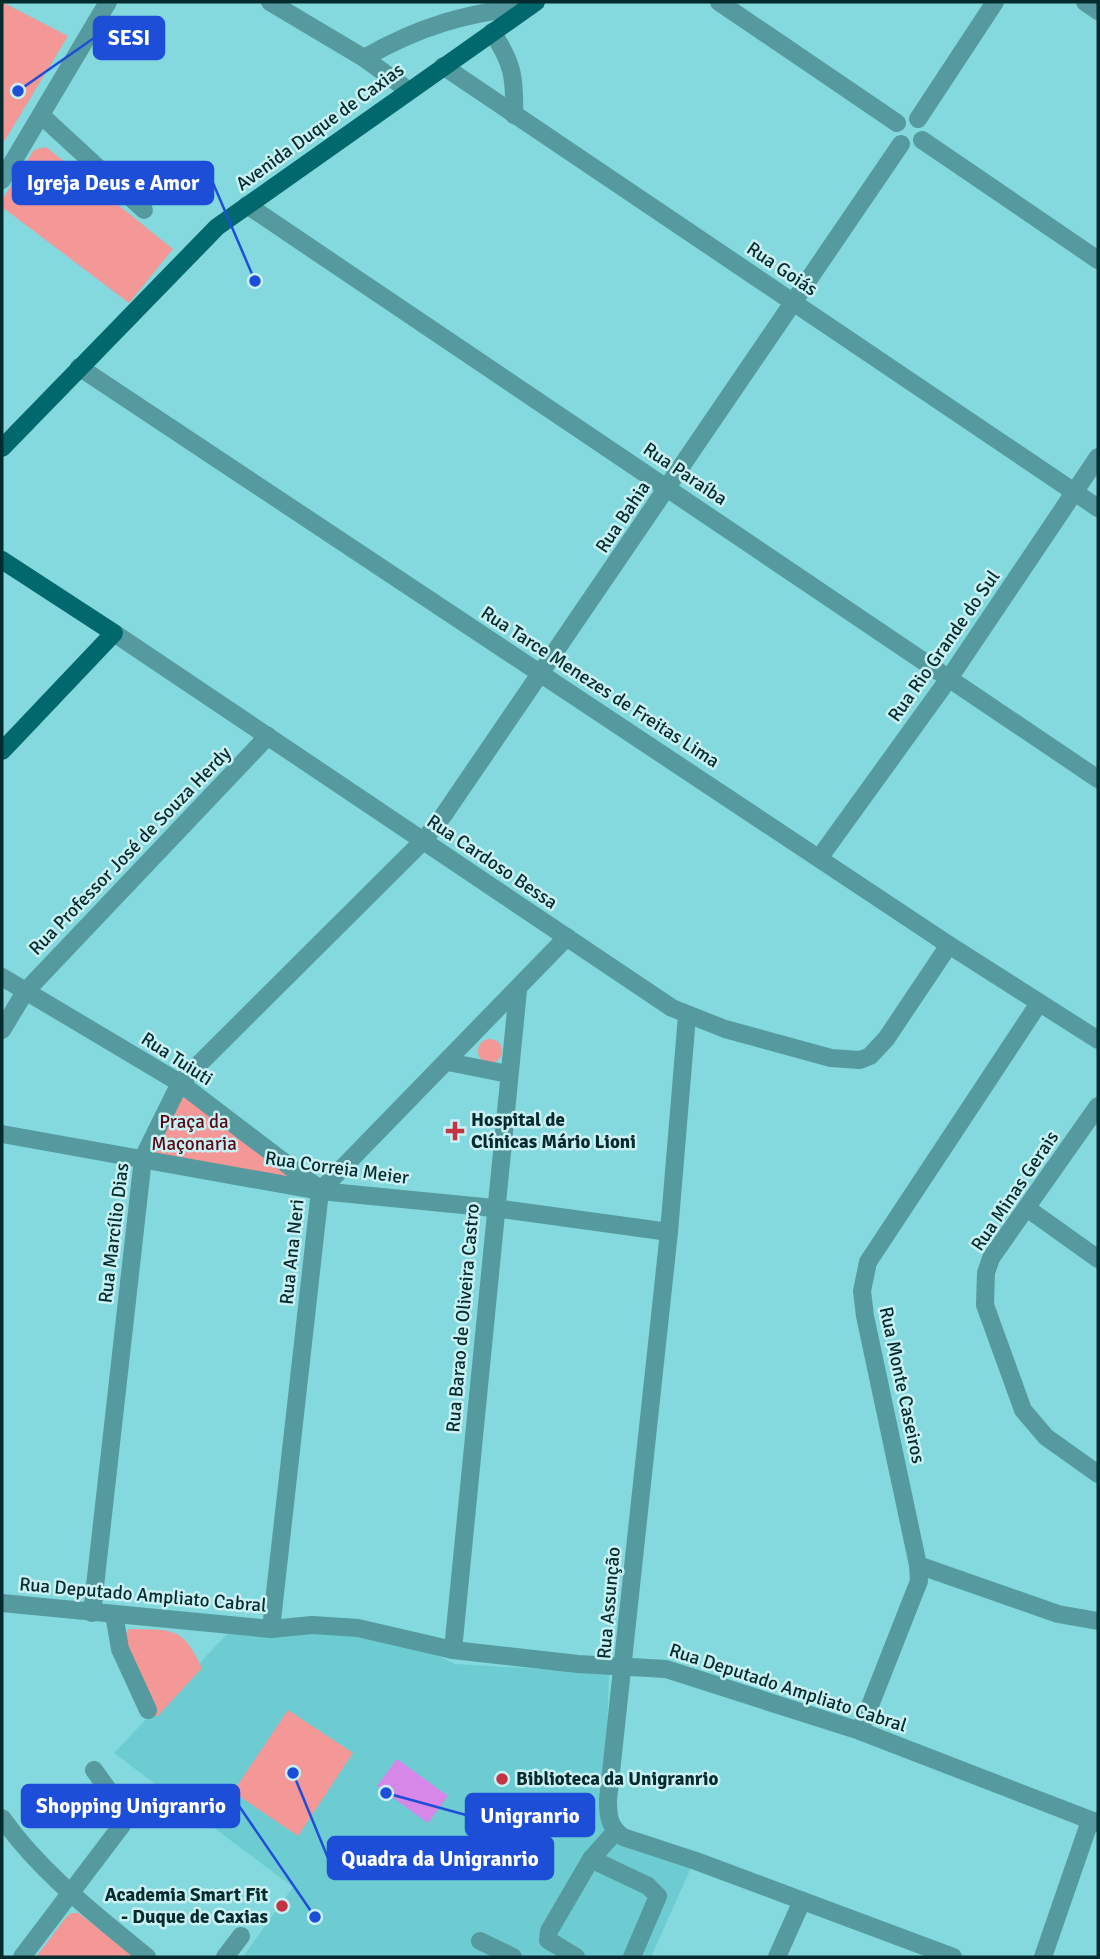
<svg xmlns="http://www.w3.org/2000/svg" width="1100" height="1959" viewBox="0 0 1100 1959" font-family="Signika,sans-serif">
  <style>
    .built { fill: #6cccd1 }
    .green { fill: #f49797 }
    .water { fill: #d687e8 }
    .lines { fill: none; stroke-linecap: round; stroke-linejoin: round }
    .minor { stroke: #549a9e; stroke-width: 18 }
    .major { stroke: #01696e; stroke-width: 18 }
    .poi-dot { fill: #c43343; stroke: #c9f1f3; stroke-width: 2.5 }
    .labels { text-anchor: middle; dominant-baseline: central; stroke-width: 5; stroke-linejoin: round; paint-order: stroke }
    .street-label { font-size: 19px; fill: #042b2d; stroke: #c9f1f3 }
    .poi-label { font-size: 19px; font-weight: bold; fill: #042b2d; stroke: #c9f1f3; text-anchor: start }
    .park-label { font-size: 19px; fill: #5a0715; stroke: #c9f1f3 }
    .leader { fill: none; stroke: #1d4ed8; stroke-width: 2.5 }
    .callout-dot { fill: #1d4ed8; stroke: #c9f1f3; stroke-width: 2.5 }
    .callout { fill: #1d4ed8; stroke: #1d4ed8; stroke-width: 2.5 }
    .callout-label { font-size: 21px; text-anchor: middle; font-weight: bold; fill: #fff }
  </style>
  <rect width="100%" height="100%" fill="#83d9dd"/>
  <path class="built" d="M 230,1631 L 361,1632 L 423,1648 L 455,1664 L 609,1673 L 604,1833 L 694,1861 L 651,1957 L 243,1957 L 293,1887 L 114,1753 Z"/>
  <g class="green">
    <path d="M 2,2 L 68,36 L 2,145 Z"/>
    <path d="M 46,147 L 173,249 L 129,303 L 2,207 L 2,200 L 34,150 Z"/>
    <circle cx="490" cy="1051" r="12"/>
    <path d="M 183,1087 L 321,1184 L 148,1155 Z"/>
    <path d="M 129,1629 C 174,1630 182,1626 202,1668 L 157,1717 L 135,1676 L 121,1640 Z"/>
    <path d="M 288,1710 L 353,1753 L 298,1836 L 233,1792 Z"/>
    <path d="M 72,1913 L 78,1913 L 137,1957 L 36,1957 L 67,1916 Z"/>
  </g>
  <path class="water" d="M 397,1759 L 448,1796 L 428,1823 L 377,1786 Z"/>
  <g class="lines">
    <g class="minor">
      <path d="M 270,2 L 364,58 L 408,90"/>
      <path d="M 719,2 L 897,123"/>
      <path d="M 1085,2 L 1098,11"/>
      <path d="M 492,32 C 513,63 515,78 514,115"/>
      <path d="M 364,58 C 420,26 466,13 530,6"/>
      <path d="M 443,66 L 1098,508"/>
      <path d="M 42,116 L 144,210"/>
      <path d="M 918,119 L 995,2"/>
      <path d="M 922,140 L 1098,260"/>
      <path d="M 2,180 L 108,2"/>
      <path d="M 247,205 L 1098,779"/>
      <path d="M 79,367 L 949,945 L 1098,1040"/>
      <path d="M 114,633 L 672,1008 L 725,1029 L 831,1058 L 860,1060 L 870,1056 L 886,1039 L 949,945"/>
      <path d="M 820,857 L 950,677 L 1098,457"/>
      <path d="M 2,977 L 180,1083 L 318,1188"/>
      <path d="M 687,1016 L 669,1232 L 608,1800 C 608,1816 609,1827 623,1837 L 696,1861 L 953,1957"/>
      <path d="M 2,1030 L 25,992 L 268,736"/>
      <path d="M 448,1062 L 508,1074"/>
      <path d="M 1098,1106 L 991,1258 L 986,1273 L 985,1305 L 1023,1410 L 1046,1437 L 1098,1474"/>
      <path d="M 2,1134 L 320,1191 L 494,1208 L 669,1232"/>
      <path d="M 1028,1209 L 1098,1259"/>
      <path d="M 918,1565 L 1058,1614 L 1098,1621"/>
      <path d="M 2,1603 L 271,1629 L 312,1625 L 358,1628 L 453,1650 L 578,1664 L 666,1669 L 860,1731 L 1098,1823"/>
      <path d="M 92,1613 L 143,1158 L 180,1083 L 423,841 L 443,816 L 901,144"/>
      <path d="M 114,1614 L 120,1649 L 148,1710"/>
      <path d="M 271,1629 L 320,1191 L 567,937"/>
      <path d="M 453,1650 L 518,990"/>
      <path d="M 860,1731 L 919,1581 L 918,1565 L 865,1316 L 862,1291 L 868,1262 L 1039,1003"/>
      <path d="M 2,1818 C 41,1873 95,1914 147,1957"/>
      <path d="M 591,1859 L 648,1886 L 658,1896 L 632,1957"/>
      <path d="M 480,1941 L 513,1957"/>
      <path d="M 22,1957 L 122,1825 L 122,1809 L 94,1770"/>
      <path d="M 225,1957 L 241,1936"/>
      <path d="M 576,1957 L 548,1940 L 549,1931 L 591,1859 L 615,1832"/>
      <path d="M 777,1957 L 802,1901"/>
      <path d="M 1043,1957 L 1090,1821"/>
    </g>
    <g class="major">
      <path d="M 2,448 L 217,227 L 536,2"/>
      <path d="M 2,560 L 114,633 L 2,751"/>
    </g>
  </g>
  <g class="poi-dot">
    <path d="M451.5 1120.5h7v7h7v7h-7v7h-7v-7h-7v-7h7z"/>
    <circle cx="502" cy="1779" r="7"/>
    <circle cx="282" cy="1906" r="7"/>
  </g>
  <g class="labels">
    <g class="street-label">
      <text transform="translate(320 127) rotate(-36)">Avenida Duque de Caxias</text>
      <text transform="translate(782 269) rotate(34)">Rua Goiás</text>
      <text transform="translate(685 474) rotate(34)">Rua Paraíba</text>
      <text transform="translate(623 517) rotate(-56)">Rua Bahia</text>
      <text transform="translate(944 646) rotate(-55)">Rua Rio Grande do Sul</text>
      <text transform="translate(600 687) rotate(33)">Rua Tarce Menezes de Freitas Lima</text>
      <text transform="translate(130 851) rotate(-46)">Rua Professor José de Souza Herdy</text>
      <text transform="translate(492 862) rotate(34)">Rua Cardoso Bessa</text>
      <text transform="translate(177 1059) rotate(33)">Rua Tuiuti</text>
      <text transform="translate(337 1168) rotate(8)">Rua Correia Meier</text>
      <text transform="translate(1015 1191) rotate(-56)">Rua Minas Gerais</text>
      <text transform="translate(114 1233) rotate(-83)">Rua Marcílio Dias</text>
      <text transform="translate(292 1252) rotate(-84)">Rua Ana Neri</text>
      <text transform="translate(463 1318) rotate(-85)">Rua Barao de Oliveira Castro</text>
      <text transform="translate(902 1385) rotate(78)">Rua Monte Caseiros</text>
      <text transform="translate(143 1595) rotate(5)">Rua Deputado Ampliato Cabral</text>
      <text transform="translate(609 1603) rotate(-85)">Rua Assunção</text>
      <text transform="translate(788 1688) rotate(18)">Rua Deputado Ampliato Cabral</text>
    </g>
    <g class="poi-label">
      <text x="471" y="1120">Hospital de<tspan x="471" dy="22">Clínicas Mário Lioni</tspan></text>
      <text x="516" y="1779">Biblioteca da Unigranrio</text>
      <text x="268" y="1895" text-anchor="end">Academia Smart Fit<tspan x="268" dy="22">- Duque de Caxias</tspan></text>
    </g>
    <g class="park-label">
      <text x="194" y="1122">Praça da<tspan x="194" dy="22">Maçonaria</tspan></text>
    </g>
  </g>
  <path class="leader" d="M18 91L94 38M255 281L213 183M315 1917L239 1806M386 1793L466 1815M293 1773L328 1858"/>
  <g class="callout-dot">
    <circle cx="18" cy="91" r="7"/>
    <circle cx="255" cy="281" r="7"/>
    <circle cx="315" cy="1917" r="7"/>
    <circle cx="386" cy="1793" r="7"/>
    <circle cx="293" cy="1773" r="7"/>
  </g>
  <g class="callout">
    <rect x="94" y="17" width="70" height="42" rx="7"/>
    <rect x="13" y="162" width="200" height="42" rx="7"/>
    <rect x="22" y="1785" width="217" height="42" rx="7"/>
    <rect x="466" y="1794" width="128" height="42" rx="7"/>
    <rect x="328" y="1837" width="225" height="42" rx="7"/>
  </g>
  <g class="callout-label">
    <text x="129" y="45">SESI</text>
    <text x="113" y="190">Igreja Deus e Amor</text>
    <text x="131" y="1813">Shopping Unigranrio</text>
    <text x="530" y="1823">Unigranrio</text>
    <text x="440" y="1866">Quadra da Unigranrio</text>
  </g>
  <rect width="1100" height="1959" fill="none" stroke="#042b2d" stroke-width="7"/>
</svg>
